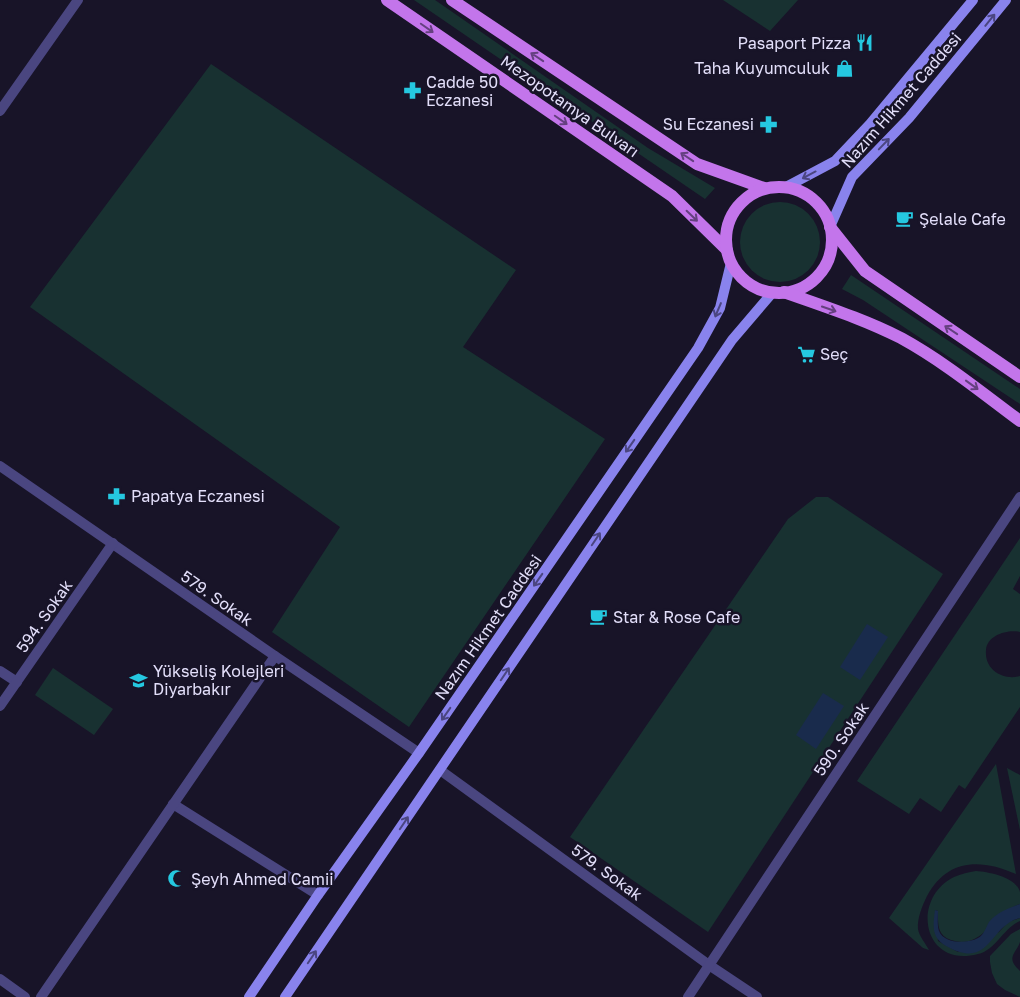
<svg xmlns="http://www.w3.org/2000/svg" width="1020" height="997" viewBox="0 0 1020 997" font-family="'Golos Text',sans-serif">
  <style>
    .green { fill: #183131 }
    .water { fill: #192b4c }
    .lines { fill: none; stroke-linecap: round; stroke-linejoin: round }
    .street { stroke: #4a4680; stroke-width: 10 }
    .secondary { stroke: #8983ed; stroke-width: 10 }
    .primary { stroke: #c375eb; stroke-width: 12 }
    .oneway { stroke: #4b4681 }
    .oneway2 { stroke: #654080 }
    .labels { text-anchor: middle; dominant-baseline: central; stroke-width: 5; stroke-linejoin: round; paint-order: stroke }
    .poi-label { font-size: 16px; fill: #e3dffa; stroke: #181428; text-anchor: start }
    .street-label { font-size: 16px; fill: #e3dffa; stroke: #181428 }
  </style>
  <rect width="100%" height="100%" fill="#181428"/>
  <g class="green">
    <path d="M 414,0 L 435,0 L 648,148 L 715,188 L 705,199 Z"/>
    <path d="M 723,0 L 798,0 L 770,31 Z"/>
    <path d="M 211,64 L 516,270 L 463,347 L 605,439 L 409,727 L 272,632 L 340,527 L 30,307 Z"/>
    <circle cx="780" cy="242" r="40"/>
    <path d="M 851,275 L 1020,389 L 1020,404 L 863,300 L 842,289 Z"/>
    <path d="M 816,497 L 828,497 L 943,574 L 708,932 L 570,837 L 788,519 Z"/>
    <path d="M 1020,538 L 1020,576 L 1013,589 L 1020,594 L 1020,632 C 1008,629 987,635 986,650 C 984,670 1004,681 1020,676 L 1020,707 L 965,789 L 959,785 L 941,812 L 920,798 L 909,814 L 857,781 Z"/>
    <path d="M 53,668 L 113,709 L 94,735 L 35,695 Z"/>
    <path d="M 996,764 L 1016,874 C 980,858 947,859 927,896 C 922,906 917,919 918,929 C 919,936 926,944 929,950 L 923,948 L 889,918 Z"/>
    <path d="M 1007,768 L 1020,775 L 1020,830 Z"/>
    <path d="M 976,871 C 989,872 1016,877 1020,892 C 1020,895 1020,901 1020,904 C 994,912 983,951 951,940 C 937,935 938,924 938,911 L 935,910 L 938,941 L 958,952 L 999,932 L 1008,922 L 1020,918 L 1020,921 C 1003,928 996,950 978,954 C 923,969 910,899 954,877 C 961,874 969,872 976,871 Z"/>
    <path d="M 1020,929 C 1020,932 1020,938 1020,942 C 1016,954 1005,957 1020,971 L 1020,997 L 1005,990 L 997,984 L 992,973 L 990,962 L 990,956 L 1011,934 Z"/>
  </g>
  <g class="water">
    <path d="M 867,624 L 888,637 L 860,680 L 840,667 Z"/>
    <path d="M 823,693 L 844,706 L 816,749 L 796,735 Z"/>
    <path d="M 1020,904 L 1020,918 C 988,926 991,971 946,946 C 931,938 933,925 935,910 L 938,911 C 938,917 937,925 939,931 C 944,944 967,944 978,938 C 984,935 986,927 989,922 C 997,912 1009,908 1020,904 Z"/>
  </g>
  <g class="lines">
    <g class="street">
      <path d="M 0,111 L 78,0"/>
      <path d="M 0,466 L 275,656 L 419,753"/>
      <path d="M 0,671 L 17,682"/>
      <path d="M 0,706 L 113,543"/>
      <path d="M 440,770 L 709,965 L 757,997"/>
      <path d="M 173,804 L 318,895"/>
      <path d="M 0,979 L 25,997"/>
      <path d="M 41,997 L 275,656"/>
      <path d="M 688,997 L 1020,497"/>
    </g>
    <g class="secondary">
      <path d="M 786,187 L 835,161 L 870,124 L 973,0"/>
      <path d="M 830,227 L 852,177 L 909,118 L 1006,0"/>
      <path d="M 249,997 L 318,895 L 419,753 L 698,348 L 720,308 L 731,263"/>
      <path d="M 285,997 L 732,340 L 773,292"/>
    </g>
    <g class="primary">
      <path d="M 387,0 L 672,196 L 727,250"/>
      <path d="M 452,0 L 697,164 L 764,188"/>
      <circle cx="779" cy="240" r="53"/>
      <path d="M 830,227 L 865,271 L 1020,377"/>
      <path d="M 784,292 C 823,306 864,319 901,338 C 943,361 981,392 1020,421"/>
    </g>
  </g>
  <defs><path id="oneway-shaft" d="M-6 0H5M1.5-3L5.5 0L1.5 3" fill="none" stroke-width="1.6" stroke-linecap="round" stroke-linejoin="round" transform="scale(1.25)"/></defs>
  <g class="oneway">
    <use href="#oneway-shaft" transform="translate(990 20) rotate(-51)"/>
    <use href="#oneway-shaft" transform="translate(884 144) rotate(-46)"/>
    <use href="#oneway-shaft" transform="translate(809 175) rotate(152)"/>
    <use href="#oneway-shaft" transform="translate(718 310) rotate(113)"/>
    <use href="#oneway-shaft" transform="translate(630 446) rotate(125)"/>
    <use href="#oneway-shaft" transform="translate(596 539) rotate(-56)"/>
    <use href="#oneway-shaft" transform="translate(538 580) rotate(125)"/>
    <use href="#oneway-shaft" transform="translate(505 674) rotate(-56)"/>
    <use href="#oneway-shaft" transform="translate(446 714) rotate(125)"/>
    <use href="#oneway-shaft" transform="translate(404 823) rotate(-56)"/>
    <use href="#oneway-shaft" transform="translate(312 957) rotate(-56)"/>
  </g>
  <g class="oneway2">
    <use href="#oneway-shaft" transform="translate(427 28) rotate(35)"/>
    <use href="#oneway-shaft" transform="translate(537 57) rotate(-146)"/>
    <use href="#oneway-shaft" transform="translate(561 120) rotate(35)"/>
    <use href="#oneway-shaft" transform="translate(687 157) rotate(-146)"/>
    <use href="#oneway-shaft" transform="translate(692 216) rotate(44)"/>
    <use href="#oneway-shaft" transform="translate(829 309) rotate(19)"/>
    <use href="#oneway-shaft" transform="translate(951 330) rotate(-146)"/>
    <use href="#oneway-shaft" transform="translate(972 385) rotate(36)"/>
  </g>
  <defs>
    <symbol id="restaurant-bare" viewBox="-9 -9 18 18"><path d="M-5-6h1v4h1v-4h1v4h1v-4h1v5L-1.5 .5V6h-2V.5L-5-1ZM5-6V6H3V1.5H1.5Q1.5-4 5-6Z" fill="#25c8e0" stroke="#181428" stroke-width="2.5" paint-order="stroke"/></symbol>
    <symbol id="shop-bare" viewBox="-9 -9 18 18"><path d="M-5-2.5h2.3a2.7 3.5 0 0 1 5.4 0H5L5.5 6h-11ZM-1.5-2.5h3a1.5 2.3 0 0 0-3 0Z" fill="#25c8e0" stroke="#181428" stroke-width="2.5" paint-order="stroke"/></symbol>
    <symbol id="pharmacy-bare" viewBox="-9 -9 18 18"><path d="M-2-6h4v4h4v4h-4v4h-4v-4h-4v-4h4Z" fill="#25c8e0" stroke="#181428" stroke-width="2.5" paint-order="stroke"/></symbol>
    <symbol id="cafe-bare" viewBox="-9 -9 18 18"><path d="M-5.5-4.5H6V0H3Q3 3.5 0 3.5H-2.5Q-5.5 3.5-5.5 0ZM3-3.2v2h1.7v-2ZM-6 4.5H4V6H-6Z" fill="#25c8e0" stroke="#181428" stroke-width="2.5" paint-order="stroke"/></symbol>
    <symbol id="supermarket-bare" viewBox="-9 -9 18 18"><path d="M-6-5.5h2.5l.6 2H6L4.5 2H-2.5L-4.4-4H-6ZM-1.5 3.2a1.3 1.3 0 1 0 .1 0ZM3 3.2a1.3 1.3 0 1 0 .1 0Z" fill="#25c8e0" stroke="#181428" stroke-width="2.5" paint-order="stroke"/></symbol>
    <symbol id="school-bare" viewBox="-9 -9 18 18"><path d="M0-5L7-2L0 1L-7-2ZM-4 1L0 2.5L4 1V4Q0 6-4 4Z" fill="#25c8e0" stroke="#181428" stroke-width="2.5" paint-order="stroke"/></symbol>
    <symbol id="mosque-bare" viewBox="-9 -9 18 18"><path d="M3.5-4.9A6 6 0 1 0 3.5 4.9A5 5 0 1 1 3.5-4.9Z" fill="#25c8e0" stroke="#181428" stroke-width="2.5" paint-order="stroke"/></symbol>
  </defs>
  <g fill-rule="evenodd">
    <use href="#restaurant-bare" x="852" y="30" width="25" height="25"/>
    <use href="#shop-bare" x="832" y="56" width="25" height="25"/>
    <use href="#pharmacy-bare" x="400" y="78" width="25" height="25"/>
    <use href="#pharmacy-bare" x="756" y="112" width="25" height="25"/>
    <use href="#cafe-bare" x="892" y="206" width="25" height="25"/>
    <use href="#supermarket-bare" x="794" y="342" width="25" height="25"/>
    <use href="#pharmacy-bare" x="104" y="484" width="25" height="25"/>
    <use href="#cafe-bare" x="586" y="604" width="25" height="25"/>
    <use href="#school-bare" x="126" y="668" width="25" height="25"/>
    <use href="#mosque-bare" x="164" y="866" width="25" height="25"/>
  </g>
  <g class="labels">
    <g class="poi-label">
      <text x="851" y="43" text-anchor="end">Pasaport Pizza</text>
      <text x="830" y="68" text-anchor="end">Taha Kuyumculuk</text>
      <text x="426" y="82">Cadde 50<tspan x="426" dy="18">Eczanesi</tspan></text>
      <text x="754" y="124" text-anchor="end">Su Eczanesi</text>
      <text x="919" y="219">Şelale Cafe</text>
      <text x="820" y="354">Seç</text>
      <text x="131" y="496">Papatya Eczanesi</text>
      <text x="613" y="617">Star &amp; Rose Cafe</text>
      <text x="153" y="671">Yükseliş Kolejleri<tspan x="153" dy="18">Diyarbakır</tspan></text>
      <text x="191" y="879">Şeyh Ahmed Camii</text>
    </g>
    <g class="street-label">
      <text transform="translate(901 100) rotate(-49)">Nazım Hikmet Caddesi</text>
      <text transform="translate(570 106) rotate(35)">Mezopotamya Bulvarı</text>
      <text transform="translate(217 598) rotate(35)">579. Sokak</text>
      <text transform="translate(44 616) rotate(-55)">594. Sokak</text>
      <text transform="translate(488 627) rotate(-55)">Nazım Hikmet Caddesi</text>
      <text transform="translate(841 739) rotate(-56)">590. Sokak</text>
      <text transform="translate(607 872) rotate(36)">579. Sokak</text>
    </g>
  </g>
</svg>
